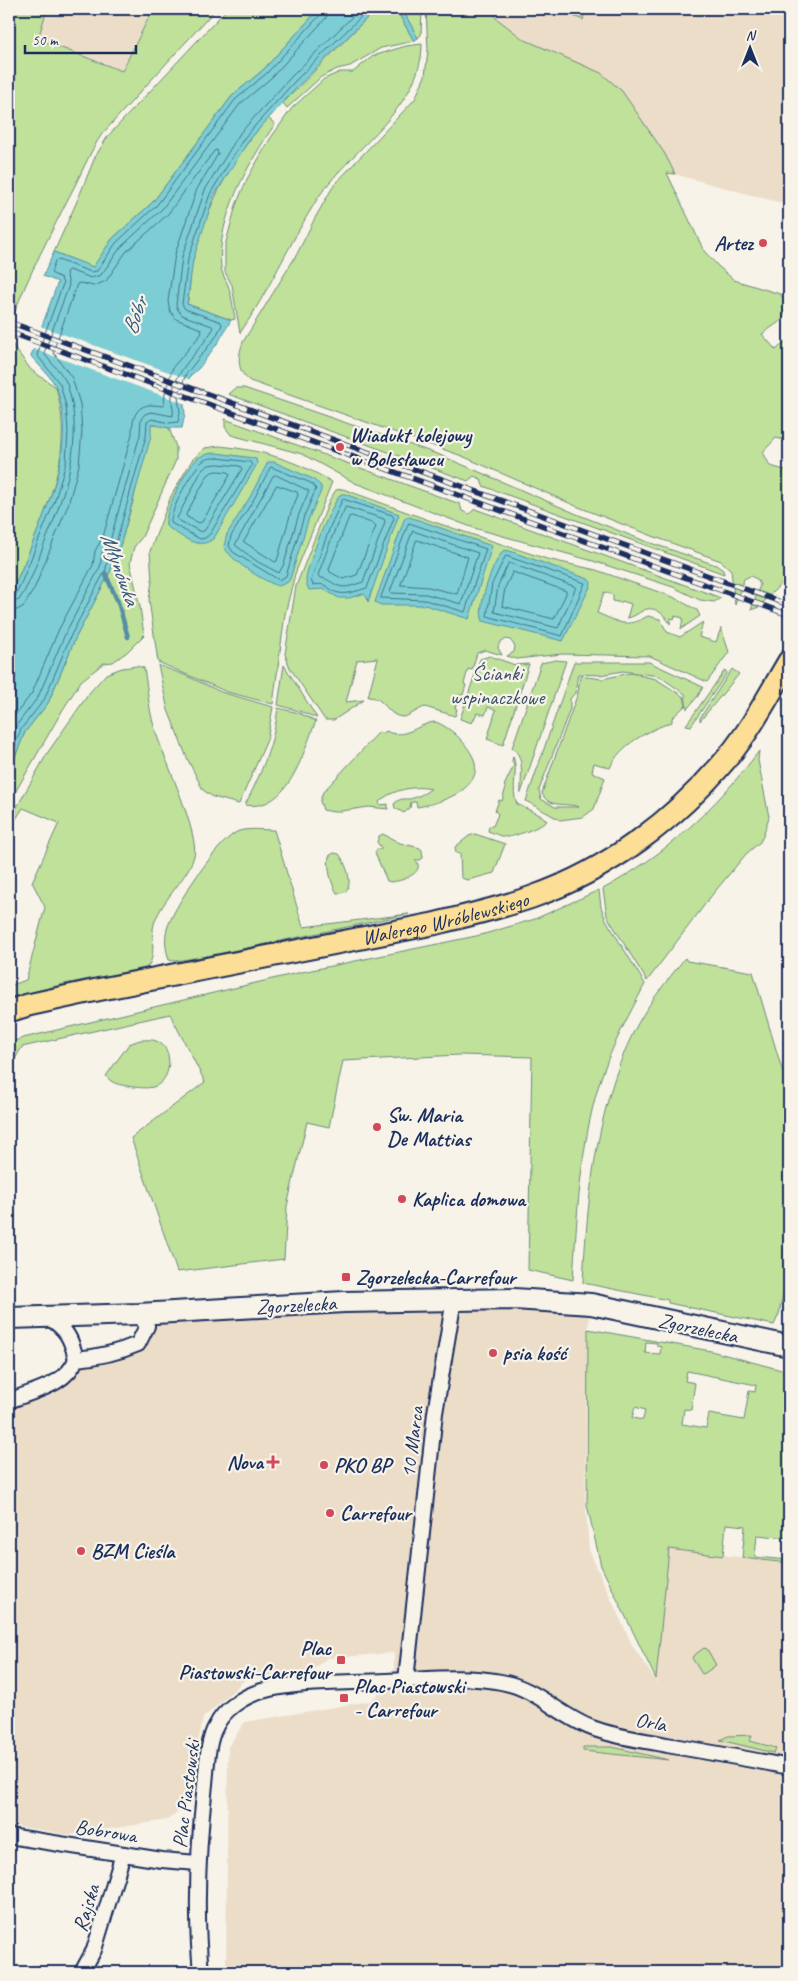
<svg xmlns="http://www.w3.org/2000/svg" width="798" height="1981" viewBox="0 0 798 1981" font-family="Caveat,sans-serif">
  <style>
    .built { fill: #ecddc9 }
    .green { fill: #bfe19a; stroke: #6d887c; fill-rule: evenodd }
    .water { fill: #7dced4; stroke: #568ea5 }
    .pier { fill: #f7f3e8 }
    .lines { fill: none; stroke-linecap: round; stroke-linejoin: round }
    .shore { stroke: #426f8d; stroke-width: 1 }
    .stream { stroke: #568ea5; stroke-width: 4.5 }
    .street-casing { stroke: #1b2f5e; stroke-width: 18 }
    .secondary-casing { stroke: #1b2f5e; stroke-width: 24 }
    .primary-casing { stroke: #1b2f5e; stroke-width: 25 }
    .street { stroke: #f7f3e8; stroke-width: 14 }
    .secondary { stroke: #f7f3e8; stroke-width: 20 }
    .primary { stroke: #fcde96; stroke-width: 21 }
    .rail-casing { stroke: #1b2f5e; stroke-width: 5.5 }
    .rail { stroke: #f7f3e8; stroke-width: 4; stroke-dasharray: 11; stroke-linecap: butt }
    .poi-dot { fill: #d1495b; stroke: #f7f3e8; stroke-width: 2 }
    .labels { text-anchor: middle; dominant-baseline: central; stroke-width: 4.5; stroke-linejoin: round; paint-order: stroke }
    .poi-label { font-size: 21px; font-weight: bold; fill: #1b2f5e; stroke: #f7f3e8; text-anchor: start }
    .park-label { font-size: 21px; fill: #3c536a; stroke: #f7f3e8 }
    .street-label { font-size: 21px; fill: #1b2f5e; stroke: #f7f3e8 }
    .water-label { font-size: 22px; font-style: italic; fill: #34577c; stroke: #f7f3e8 }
  </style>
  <rect width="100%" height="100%" fill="#f7f3e8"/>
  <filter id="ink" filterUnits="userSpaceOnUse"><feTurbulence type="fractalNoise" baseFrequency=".02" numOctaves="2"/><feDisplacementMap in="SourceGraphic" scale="10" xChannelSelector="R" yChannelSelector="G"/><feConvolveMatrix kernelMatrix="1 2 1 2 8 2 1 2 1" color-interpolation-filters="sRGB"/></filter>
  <g filter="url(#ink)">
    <g class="built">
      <path d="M 43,9 L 153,9 L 122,71 L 33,37 Z"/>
      <path d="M 490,9 L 789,9 L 789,205 L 666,172 L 598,75 L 569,60 L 523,39 L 496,18 Z"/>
      <path d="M 591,1304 L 588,1329 L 585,1495 L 589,1550 L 632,1645 L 660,1687 L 656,1679 L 669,1549 L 789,1563 L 789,1972 L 226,1972 L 228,1747 L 245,1722 L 370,1701 L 394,1681 L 394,1653 L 327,1658 L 309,1673 L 246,1679 L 203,1718 L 186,1805 L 167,1820 L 69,1835 L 9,1825 L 9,1401 L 63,1378 L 76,1359 L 119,1352 L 147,1326 L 139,1314 Z"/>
    </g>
    <g class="green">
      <path d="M 9,9 L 47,9 L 38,39 L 122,71 L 153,9 L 216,9 L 102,134 C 89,153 81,175 70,195 C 50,235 29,274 13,316 L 9,314 Z"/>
      <path d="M 227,9 L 319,9 L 263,70 L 232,96 L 153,202 L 112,239 L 93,268 L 54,252 L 78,199 L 95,157 L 108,136 Z"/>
      <path d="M 376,9 L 396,9 L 414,41 L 381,48 L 350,66 L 337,69 L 321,77 L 287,108 L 283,103 Z"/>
      <path d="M 402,9 L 422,9 L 421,35 L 418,38 Z"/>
      <path d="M 426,9 L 490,9 L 496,18 L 523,39 L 601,73 L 622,91 L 665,154 L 675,174 L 667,173 L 704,251 L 718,266 L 734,280 L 780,294 L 789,305 L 782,320 L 762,334 L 776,350 L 789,338 L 789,441 L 776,438 L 763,452 L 770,466 L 789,471 L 789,575 L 759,607 L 751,610 L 760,585 L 757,579 L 750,576 L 744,579 L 735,605 L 731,570 L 721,561 L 655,537 L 576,506 L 462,456 L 250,381 C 236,371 238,356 243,342 L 297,254 L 315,218 L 334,185 L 415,99 L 425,76 L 428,50 Z"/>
      <path d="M 557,9 L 584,14 L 583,20 Z"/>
      <path d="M 422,44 C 422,109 348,150 316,201 C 289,244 269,291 240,333 L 232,285 L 225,272 L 225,246 L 236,205 L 247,179 L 270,139 L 292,108 L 324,79 L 340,72 L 353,72 L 373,56 L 406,46 Z"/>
      <path d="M 268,118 L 275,124 C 249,162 216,219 221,267 C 222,274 225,278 228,285 C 232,295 233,308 235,319 L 231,320 L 187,304 C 191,289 189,274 193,259 C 207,206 231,159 268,118 Z"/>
      <path d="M 9,343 L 12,344 L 31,370 L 56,387 C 71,443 57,481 37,533 C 28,554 19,576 9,597 Z"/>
      <path d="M 235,388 L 244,388 L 440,455 L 579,515 L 645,541 L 716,565 L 723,570 L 724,574 L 483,486 L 481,479 L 474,476 L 468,481 L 228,394 Z"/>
      <path d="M 225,419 L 460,504 L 462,511 L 469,514 L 475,509 L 721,598 L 714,602 L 700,600 L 673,587 L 593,561 L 474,528 L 355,483 L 302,454 L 231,435 L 225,427 Z"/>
      <path d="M 151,423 L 169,428 L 176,447 L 176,460 L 142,537 L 134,547 L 130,563 L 140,607 L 144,635 L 127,652 L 113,662 L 104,663 L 81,681 L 62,711 L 9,803 L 9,772 L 25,732 L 48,703 L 76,637 L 111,570 L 113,556 L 120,546 L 133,501 Z"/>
      <path d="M 219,446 C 262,450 295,460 332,482 L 295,574 L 285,614 L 273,704 L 227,692 L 158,662 L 149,600 L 152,581 L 150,551 L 171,496 L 192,460 L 205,448 Z"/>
      <path d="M 343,489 L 434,522 L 547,559 L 596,570 L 673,597 L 697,610 L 700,616 L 681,629 L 683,618 L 675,616 L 674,619 L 671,618 L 670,624 C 666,616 657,607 647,609 C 640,611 635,617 627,618 L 631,604 L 622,601 L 621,603 L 613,601 L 613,595 L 604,592 L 597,613 C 620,622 624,629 648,616 L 660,619 L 667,632 L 680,637 L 703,622 L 699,637 L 716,642 L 721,628 L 729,652 L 707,682 L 650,656 L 562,654 L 517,659 L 507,656 L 514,652 L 515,646 L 510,640 C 504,638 499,641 498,648 L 502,655 L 485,650 L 477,653 L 472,670 L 468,669 L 464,684 L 466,685 L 463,695 L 459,695 L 455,708 L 457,709 L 455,716 L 425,707 C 418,709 410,716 403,717 C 387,717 385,696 368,697 L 378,658 L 357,660 L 346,702 L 364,700 L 334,720 L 325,720 L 290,668 L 285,654 L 296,586 L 330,499 L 336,490 Z"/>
      <path d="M 490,656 L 515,665 L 529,664 L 503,745 L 487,739 L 496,710 L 488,707 L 485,715 L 477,713 L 472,723 L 460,719 L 480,659 Z"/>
      <path d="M 556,660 L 566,661 L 521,793 C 520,779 526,757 512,748 L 541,663 Z"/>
      <path d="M 574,662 L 649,662 L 703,687 L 698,696 L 687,709 L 685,694 L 659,676 L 623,671 L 600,675 L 578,674 L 575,693 L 570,699 L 570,709 L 539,790 L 541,799 L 555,807 L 579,807 C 567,802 548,809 542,793 L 578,693 L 580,676 L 602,679 L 630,673 L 656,679 L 684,697 L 686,705 L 672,718 L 672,722 C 648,731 620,744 610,768 L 594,763 L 592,772 L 605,778 L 594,809 L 583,817 L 560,820 L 526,801 Z"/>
      <path d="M 158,665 L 187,676 L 221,692 L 273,707 L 267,740 L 239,804 L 213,797 L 203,790 L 187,758 L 168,710 Z"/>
      <path d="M 284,665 L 317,718 L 299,711 L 278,705 Z"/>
      <path d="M 137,666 L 144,668 C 148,691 149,714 157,736 C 165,759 200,836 194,856 C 189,876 163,899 155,921 C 149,936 158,958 146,968 L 64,984 L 9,998 L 9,986 L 26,980 L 45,907 L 32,882 L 59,823 L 23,808 L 9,830 L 9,821 L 48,752 L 90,692 L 106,674 L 122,668 Z"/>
      <path d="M 732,669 L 739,674 L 700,721 L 700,718 Z"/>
      <path d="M 725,670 L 727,673 L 691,726 L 686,725 Z"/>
      <path d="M 278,708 L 299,713 L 316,721 C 303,752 289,812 245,805 C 261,774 274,744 278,708 Z"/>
      <path d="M 436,722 C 448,727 459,736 466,746 C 496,783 448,802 417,807 L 416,802 L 411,802 L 410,808 L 404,813 L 395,808 L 394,804 C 400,798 402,799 409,799 C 416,798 427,792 431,789 C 415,785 391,790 379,802 L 380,805 L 388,804 L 388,809 L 369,807 L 334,812 L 323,810 L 320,801 L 323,792 L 379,732 L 382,734 L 386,731 C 405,741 420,722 436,722 Z"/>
      <path d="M 759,751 L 758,760 L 769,817 L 763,836 L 760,842 L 746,854 L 712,895 L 647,981 L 607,916 L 603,889 C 665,855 717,807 759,751 Z"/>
      <path d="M 513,756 C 519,771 510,789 517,804 L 542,816 L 547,821 C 543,826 514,837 507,837 C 501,837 494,833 488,831 L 489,826 L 493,826 L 498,814 L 495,811 L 499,800 L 502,801 L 506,787 L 504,786 L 514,765 L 512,761 Z"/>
      <path d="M 274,830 L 303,927 L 409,914 L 209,956 L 175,961 L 169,960 C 166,950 164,940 167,929 C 172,909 220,837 239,831 C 249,828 264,830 274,830 Z"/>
      <path d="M 383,834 L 400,843 L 420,848 L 422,850 L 423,858 L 420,860 L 415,860 C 429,873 394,885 387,881 L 375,853 L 377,849 L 382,849 L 377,842 L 379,836 Z"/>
      <path d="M 475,834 L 505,844 L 494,873 L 468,880 L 461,878 L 460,854 L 456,853 L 455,847 L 469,836 Z"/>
      <path d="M 334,853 L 339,854 C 347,864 358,895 337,893 C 331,884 327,867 329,856 Z"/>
      <path d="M 599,890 L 601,907 L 605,918 L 645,984 C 628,1017 610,1049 599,1084 C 580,1147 577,1215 573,1280 L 528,1270 L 532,1057 L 459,1055 L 343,1061 L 329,1127 L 307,1122 L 287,1206 L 284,1259 L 177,1272 L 131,1138 L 205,1082 L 170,1014 L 22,1047 L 9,1069 L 9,1043 L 23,1038 L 302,972 L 481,935 L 535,919 Z"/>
      <path d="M 685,958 L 687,961 L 753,972 L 789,1093 L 789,1263 L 779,1314 L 774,1325 L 668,1303 L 668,1300 L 583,1283 C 587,1200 596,1109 633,1033 C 646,1006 666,982 685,958 Z"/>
      <path d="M 140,1040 C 145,1040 152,1039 156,1041 C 175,1047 172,1082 153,1087 C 145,1089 134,1087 126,1086 C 117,1084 111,1083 106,1076 L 129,1044 Z"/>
      <path d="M 588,1329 L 711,1351 L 789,1372 L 789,1538 L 757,1535 L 755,1557 L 789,1560 L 789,1563 L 742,1558 L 745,1526 L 726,1524 L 723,1556 L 669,1549 L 656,1679 L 601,1566 L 587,1505 ZM 646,1342 L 657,1343 L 657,1346 L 661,1347 L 660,1354 L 645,1353 ZM 687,1371 L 756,1385 L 755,1392 L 749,1391 L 744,1420 L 709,1414 L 706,1428 L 682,1424 L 684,1409 L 691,1410 L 695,1383 L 685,1381 ZM 635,1407 L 645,1410 L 643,1420 L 632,1418 Z"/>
      <path d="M 704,1648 L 707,1649 L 716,1665 L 705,1673 L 702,1674 L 692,1658 L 693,1656 Z"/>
      <path d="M 752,1735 L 750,1741 L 776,1748 L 774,1753 L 720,1740 L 728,1736 Z"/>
      <path d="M 583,1747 L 612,1747 L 669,1760 L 583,1751 Z"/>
    </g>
    <g class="water">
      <path d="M 319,9 L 376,9 L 299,85 L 249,140 L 214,196 L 193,260 L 187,304 L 231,320 L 219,341 L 199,368 L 190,376 L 183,397 L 185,414 L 182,428 L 169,428 L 151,424 L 151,436 L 120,546 L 113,556 L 111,570 L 76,637 L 48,703 L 25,732 L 9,772 L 9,597 C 19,577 27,557 35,537 C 54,491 74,439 57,389 C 52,377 39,366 31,356 L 58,282 L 43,276 L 54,252 L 93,267 L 112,239 L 153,202 L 232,96 L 263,70 Z"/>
      <path d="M 396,9 L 402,9 L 418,38 L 414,41 Z"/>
      <path d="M 217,453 L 253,458 L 256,459 L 257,464 L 214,538 C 199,552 180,535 166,526 C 163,512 187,467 198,458 C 204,454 210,453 217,453 Z"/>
      <path d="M 268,462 L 274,462 L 313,479 L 321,486 L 321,491 L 309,518 L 290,579 L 288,582 L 279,586 C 266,583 228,559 224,546 L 227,534 L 250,497 Z"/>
      <path d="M 341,494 L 345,494 L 399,514 L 368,602 L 367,597 L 363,594 L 349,598 L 339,598 L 323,589 L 309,590 C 307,586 306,583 306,579 C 307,565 331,504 341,494 Z"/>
      <path d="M 406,517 L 410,517 L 492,546 L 469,619 L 425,605 L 381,605 L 375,602 L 404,520 Z"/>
      <path d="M 504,550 L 510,551 L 588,579 L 591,582 L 590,587 L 563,641 L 483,621 C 476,608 493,561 504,550 Z"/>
    </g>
    <path class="pier" d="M 40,326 L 191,380 L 185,397 L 187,409 L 186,404 L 31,348 Z"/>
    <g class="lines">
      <g class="shore">
        <path d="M 218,458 L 250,462 L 252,465 L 210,534 L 205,538 L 200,539 L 171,523 C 169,512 193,468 203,461 C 207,458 212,458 218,458 Z"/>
        <path d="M 218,464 L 240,466 L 242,469 L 205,530 L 201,532 L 178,520 L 177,518 L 202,470 L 209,465 Z"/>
        <path d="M 271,467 L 311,483 L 316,489 L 304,516 L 286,576 L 279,580 L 233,552 L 229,546 L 231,536 L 254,499 Z"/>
        <path d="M 218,471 L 228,472 L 230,475 L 202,522 L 199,523 L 187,517 L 186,514 L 208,475 L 212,472 Z"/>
        <path d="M 276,475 L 309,491 L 299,514 L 284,564 L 279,573 L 258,562 L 235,545 L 273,476 Z"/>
        <path d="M 277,485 L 297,492 L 298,495 L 291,512 L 277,561 L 275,562 L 244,542 Z"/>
        <path d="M 343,499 L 392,515 L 394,518 L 367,588 C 359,590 348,595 339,593 C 327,591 330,582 313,585 L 311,580 L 330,527 Z"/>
        <path d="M 346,507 L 384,519 L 385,522 L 363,582 C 356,584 346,589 339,586 C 331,583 328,578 320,578 L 318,575 L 335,529 Z"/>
        <path d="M 352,516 L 374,524 L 376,526 L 357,575 L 343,579 L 330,572 L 329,569 L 349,517 Z"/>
        <path d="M 409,523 L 486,549 L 465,612 L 425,600 L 381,598 Z"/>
        <path d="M 413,531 L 478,553 L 461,604 L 426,594 L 390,593 Z"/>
        <path d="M 417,540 L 468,557 L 457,594 L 428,587 L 401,585 Z"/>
        <path d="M 506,556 L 585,583 L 562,636 L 487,616 L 492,584 Z"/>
        <path d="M 509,563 L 576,587 L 558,628 L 494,612 L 498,586 Z"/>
        <path d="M 513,572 L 566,591 L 566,594 L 554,619 L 502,606 L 505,588 Z"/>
        <path d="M 9,598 L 15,596 L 22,581 L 55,500 L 66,463 L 68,431 L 66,406 L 60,384 L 37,355 L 63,284 L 61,278 L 51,273 L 55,261 L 58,260 L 91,272 L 97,271 L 116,243 L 157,205 L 235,100 L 267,73 L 321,14 L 322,9"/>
        <path d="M 9,604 L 19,600 C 30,584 36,565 43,547 C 64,496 86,440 67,384 C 63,373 51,364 44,353 L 69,285 L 66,272 L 69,270 L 91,278 L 101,275 L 121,247 L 162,209 L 240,104 L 271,78 L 326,18 L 328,9"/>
        <path d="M 9,611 L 17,610 L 24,606 L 35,587 L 68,505 L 79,465 L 82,431 L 80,404 L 72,378 L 53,352 L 77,284 L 80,283 L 94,286 L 106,281 L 126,252 L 168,214 L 214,151 L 217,150 L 218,154 L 197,189 L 175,254 L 168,301 L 170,311 L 176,319 L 201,329 L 202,333 L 173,367 L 165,393 L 164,406 C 160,406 157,405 153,405 C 135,404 132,420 132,434 L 103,537 L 95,551 L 93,565 L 59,629 L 32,693 L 9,723"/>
        <path d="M 9,744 L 16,726 L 38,697 L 66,632 L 100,567 L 102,553 L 110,541 L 122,498 L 140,435 L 141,419 L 145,414 L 151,412 L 173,416 C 174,409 171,403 172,396 C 175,368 200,352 213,329 L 212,326 L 182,315 L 178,310 L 176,305 L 182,257 L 205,190 L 240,133 L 291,77 L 360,9"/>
        <path d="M 9,761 L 21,729 L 44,700 L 71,635 L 106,569 L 108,554 L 116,543 L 146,436 L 147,422 L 152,419 L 169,423 L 178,422 L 180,413 L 178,396 L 186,374 L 215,338 L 222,325 L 221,322 L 185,309 L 182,304 L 188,259 L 210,194 L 244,138 L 295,81 L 369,9"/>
      </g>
      <path class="stream" d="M 105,573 L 118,602 L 128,637"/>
      <defs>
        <g id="street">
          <path d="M 48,1317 C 66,1329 71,1337 76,1359"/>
          <path d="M 9,1401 C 32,1391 67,1385 76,1359 C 99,1357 117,1353 138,1344 L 147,1326 L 139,1314"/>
          <path d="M 406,1680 L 435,1413 L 454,1299"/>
          <path d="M 9,1836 L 162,1860 L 197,1863"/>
          <path d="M 82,1972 L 94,1950 L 123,1854"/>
          <path d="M 201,1972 C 195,1910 198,1847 205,1784 C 207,1766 207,1742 216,1726 C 224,1709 244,1696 262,1691 C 296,1681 350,1683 386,1681 C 424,1680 463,1675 501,1682 C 536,1688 560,1716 592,1728 C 616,1737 642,1740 667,1745 C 708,1752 749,1759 789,1767"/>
        </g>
        <path id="secondary" d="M 9,1318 L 139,1314 L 344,1302 L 514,1299 L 591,1304 L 789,1346"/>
        <g id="primary">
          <path id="s1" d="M 9,1011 L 28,1005 L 97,990 L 433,924 C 466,916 500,908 532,897 C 609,870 676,819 728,757 C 752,728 770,693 789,661"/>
        </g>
      </defs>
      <use href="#street" class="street-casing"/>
      <use href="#secondary" class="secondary-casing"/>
      <use href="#primary" class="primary-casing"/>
      <use href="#street" class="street"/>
      <use href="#secondary" class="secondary"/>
      <use href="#primary" class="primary"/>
      <defs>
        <g id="rail">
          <path d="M 9,322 L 789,605"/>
          <path d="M 9,332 L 789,615"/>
        </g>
      </defs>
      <use href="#rail" class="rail-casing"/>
      <use href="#rail" class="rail"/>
    </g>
  </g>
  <g class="poi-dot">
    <circle cx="763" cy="243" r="5"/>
    <circle cx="340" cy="447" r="5"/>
    <circle cx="377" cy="1127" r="5"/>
    <circle cx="402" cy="1199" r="5"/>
    <rect x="341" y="1272" width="10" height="10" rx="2.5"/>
    <circle cx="493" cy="1353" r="5"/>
    <path d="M270.5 1454.5h5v5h5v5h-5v5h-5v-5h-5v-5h5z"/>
    <circle cx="324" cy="1465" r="5"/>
    <circle cx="330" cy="1513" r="5"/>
    <circle cx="81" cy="1551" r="5"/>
    <rect x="336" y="1655" width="10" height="10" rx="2.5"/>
    <rect x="339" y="1693" width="10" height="10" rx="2.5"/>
  </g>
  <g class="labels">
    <g class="poi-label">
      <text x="753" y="243" text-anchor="end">Artez</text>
      <text x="350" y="435">Wiadukt kolejowy<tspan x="350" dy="24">w Bolesławcu</tspan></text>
      <text x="387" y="1115">Sw. Maria<tspan x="387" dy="24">De Mattias</tspan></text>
      <text x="412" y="1199">Kaplica domowa</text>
      <text x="356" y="1277">Zgorzelecka-Carrefour</text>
      <text x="503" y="1353">psia kość</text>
      <text x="263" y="1462" text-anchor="end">Nova</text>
      <text x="334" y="1465">PKO BP</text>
      <text x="340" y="1513">Carrefour</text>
      <text x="91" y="1551">BZM Cieśla</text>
      <text x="331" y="1648" text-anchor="end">Plac<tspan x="331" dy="24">Piastowski-Carrefour</tspan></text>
      <text x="354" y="1686">Plac Piastowski<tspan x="354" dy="24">- Carrefour</tspan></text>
    </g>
    <g class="park-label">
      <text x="497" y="673">Ścianki<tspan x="497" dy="24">wspinaczkowe</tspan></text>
    </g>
    <g class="street-label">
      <text stroke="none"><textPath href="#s1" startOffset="446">Walerego Wróblewskiego</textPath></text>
      <text transform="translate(296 1305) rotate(-3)">Zgorzelecka</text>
      <text transform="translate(698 1328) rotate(12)">Zgorzelecka</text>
      <text transform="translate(412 1442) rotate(-83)">10 Marca</text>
      <text transform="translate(651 1722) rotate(11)">Orla</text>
      <text transform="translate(186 1794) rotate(-83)">Plac Piastowski</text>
      <text transform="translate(106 1831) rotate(9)">Bobrowa</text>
      <text transform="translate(86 1908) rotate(-73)">Rajska</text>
    </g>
    <g class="water-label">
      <text transform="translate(135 316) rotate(-70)">Bóbr</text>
      <text transform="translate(120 569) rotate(70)">Młynówka</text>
    </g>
  </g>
  <rect width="798" height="1981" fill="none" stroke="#f7f3e8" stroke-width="30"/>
  <rect x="15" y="15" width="768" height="1951" fill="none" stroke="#1b2f5e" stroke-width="2" filter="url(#ink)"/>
  <g transform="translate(750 48)" stroke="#f7f3e8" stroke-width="4" paint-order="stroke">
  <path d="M0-4L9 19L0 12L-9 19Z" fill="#1b2f5e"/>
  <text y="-8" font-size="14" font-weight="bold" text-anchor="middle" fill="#1b2f5e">N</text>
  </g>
  <path d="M25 45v8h111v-8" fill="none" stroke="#1b2f5e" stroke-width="2.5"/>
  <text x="32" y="45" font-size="15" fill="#1b2f5e" stroke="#f7f3e8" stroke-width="4" paint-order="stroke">50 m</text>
</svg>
